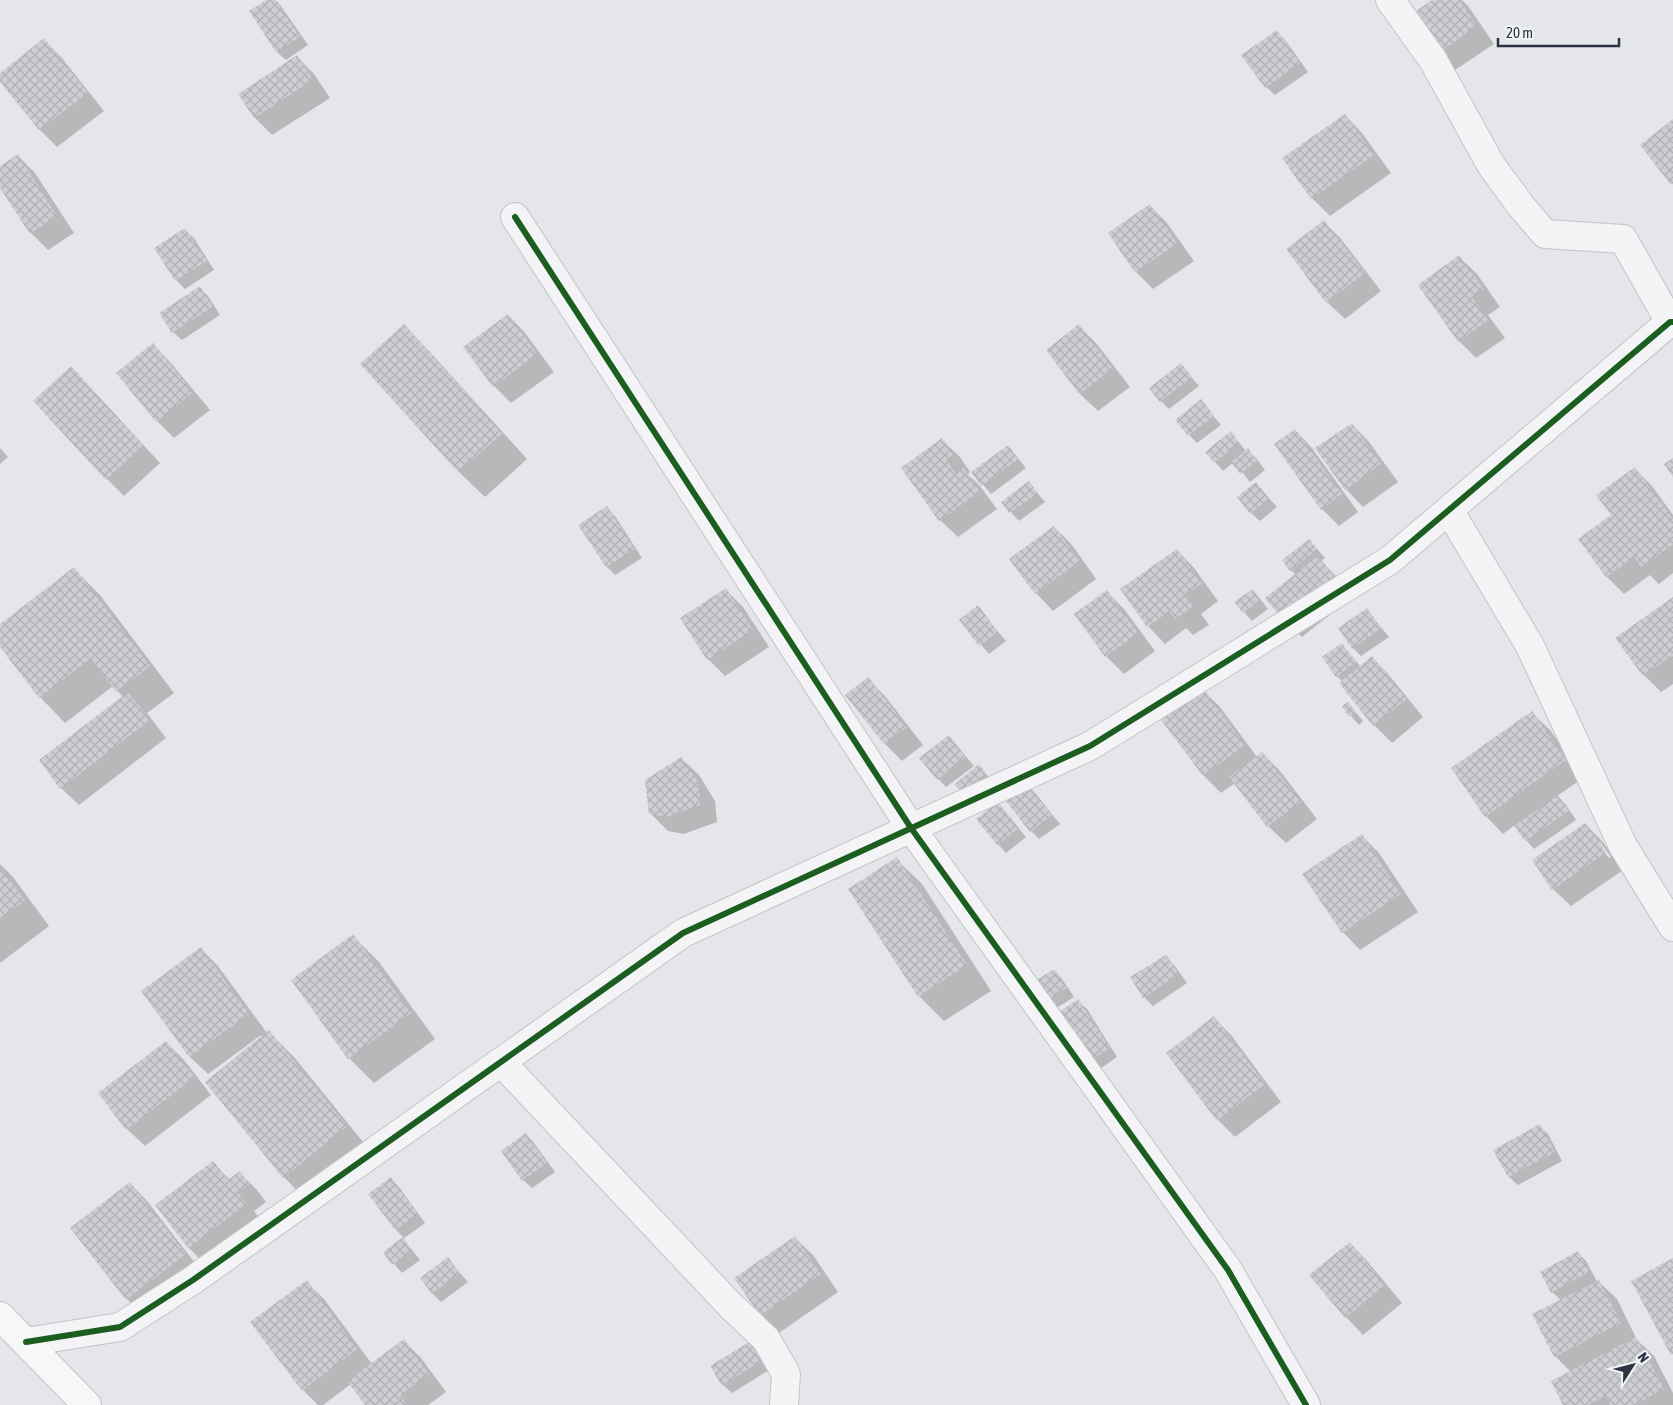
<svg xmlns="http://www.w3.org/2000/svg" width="1673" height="1405" viewBox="0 0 1673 1405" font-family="'Asap Condensed',sans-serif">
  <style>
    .shadow { fill: #0003; fill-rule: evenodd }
    .building { fill: url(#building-cross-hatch) }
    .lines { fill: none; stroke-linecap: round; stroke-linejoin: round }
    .minor-casing { stroke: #c2c4c7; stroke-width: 30 }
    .secondary-casing { stroke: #c2c4c7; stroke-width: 30 }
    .minor { stroke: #f4f4f6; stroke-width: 28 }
    .secondary { stroke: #f7f7f8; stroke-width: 28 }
    .cycleway-casing { stroke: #f3f5f8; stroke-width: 9 }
    .cycleway { stroke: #1b5e20; stroke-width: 6 }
  </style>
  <defs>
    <pattern id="building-cross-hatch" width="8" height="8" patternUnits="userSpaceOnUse" patternTransform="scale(1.25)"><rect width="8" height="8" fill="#ccced1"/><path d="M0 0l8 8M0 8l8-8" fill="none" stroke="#afb1b5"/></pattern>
  </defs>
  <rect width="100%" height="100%" fill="#e4e6e9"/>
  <g class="shadow">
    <path d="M 269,0 L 276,0 L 281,6 L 308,45 L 286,60 L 277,52 L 251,11 Z"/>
    <path d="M 1434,0 L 1462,0 L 1468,6 L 1494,44 L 1455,70 L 1438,53 Z"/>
    <path d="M 1277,32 L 1285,40 L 1308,72 L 1275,95 L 1266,87 Z"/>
    <path d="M 44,40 L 61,57 L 104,111 L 57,147 L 40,130 L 0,80 L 0,74 Z"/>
    <path d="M 297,57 L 314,74 L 330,98 L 272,135 L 255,118 L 240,94 Z"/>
    <path d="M 1345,115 L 1362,133 L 1391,173 L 1330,216 L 1312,198 L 1284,158 Z"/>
    <path d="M 18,156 L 35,173 L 74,233 L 48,250 L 31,233 L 0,186 L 0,168 Z"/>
    <path d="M 1150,206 L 1167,223 L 1194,261 L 1153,289 L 1136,272 Z"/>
    <path d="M 1324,222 L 1341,239 L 1381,291 L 1345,319 L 1327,302 Z"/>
    <path d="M 185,230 L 194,238 L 214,270 L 185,289 L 176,280 L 156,249 Z"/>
    <path d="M 1459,257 L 1477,274 L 1500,307 L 1488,315 L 1505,338 L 1476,358 L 1459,341 Z"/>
    <path d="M 199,288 L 208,296 L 220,315 L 182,340 L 173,332 Z"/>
    <path d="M 508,315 L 525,333 L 554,372 L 511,403 L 494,386 Z"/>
    <path d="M 404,326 L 430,352 L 527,459 L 485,497 L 459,472 L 362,364 Z"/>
    <path d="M 1079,326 L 1096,343 L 1130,387 L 1098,411 L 1080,394 L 1047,350 Z"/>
    <path d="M 153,344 L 170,362 L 210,410 L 174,438 L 157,421 Z"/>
    <path d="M 1181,365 L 1199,386 L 1169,409 L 1161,401 Z"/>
    <path d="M 88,385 L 160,463 L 124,496 L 107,479 Z"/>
    <path d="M 1201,401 L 1221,425 L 1197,443 L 1189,435 Z"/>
    <path d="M 1352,424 L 1369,442 L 1398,482 L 1363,507 L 1346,489 Z"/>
    <path d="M 1295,430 L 1312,448 L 1358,512 L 1339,526 L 1322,509 Z"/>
    <path d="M 1231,433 L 1246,451 L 1248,450 L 1256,458 L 1265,470 L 1250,482 L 1234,462 L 1223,471 L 1215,462 Z"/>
    <path d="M 942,440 L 960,457 L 970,472 L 968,474 L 980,486 L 997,509 L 958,537 L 940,520 Z"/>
    <path d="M 1008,446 L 1026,468 L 991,494 L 972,472 Z"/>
    <path d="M 0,448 L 8,457 L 0,464 Z"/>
    <path d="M 1635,469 L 1652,486 L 1673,515 L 1673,573 L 1659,584 L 1650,575 L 1624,594 L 1607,577 L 1580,539 L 1613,515 Z"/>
    <path d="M 1029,483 L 1045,502 L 1019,521 L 1002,502 Z"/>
    <path d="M 1256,484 L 1277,507 L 1260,521 L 1251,513 Z"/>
    <path d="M 607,508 L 615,516 L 642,558 L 615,575 L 607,567 L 580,525 Z"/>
    <path d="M 1054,527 L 1072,545 L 1096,579 L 1053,611 L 1036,593 Z"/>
    <path d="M 1309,540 L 1325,558 L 1321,561 L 1335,575 L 1352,597 L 1302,637 L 1285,620 L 1296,575 L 1291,570 Z"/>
    <path d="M 1177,550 L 1194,568 L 1218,601 L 1201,614 L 1209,625 L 1193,635 L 1186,628 L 1165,644 L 1148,626 Z"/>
    <path d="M 74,569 L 100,595 L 174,693 L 147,713 L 166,738 L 79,805 L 61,788 L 123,697 L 113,686 L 65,723 L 40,697 L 0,645 L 0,626 Z"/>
    <path d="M 726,590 L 743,607 L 769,647 L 725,676 L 708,659 Z"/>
    <path d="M 1253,590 L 1268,609 L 1252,621 L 1244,612 Z"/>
    <path d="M 1107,592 L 1124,609 L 1155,651 L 1124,674 L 1106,656 L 1076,614 Z"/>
    <path d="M 1673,598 L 1673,684 L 1661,692 L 1644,675 Z"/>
    <path d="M 977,607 L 1006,641 L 989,654 L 961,621 Z"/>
    <path d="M 1367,610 L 1389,637 L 1361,656 L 1353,648 Z"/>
    <path d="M 1341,644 L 1361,667 L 1372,658 L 1389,675 L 1423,717 L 1392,743 L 1374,725 L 1341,683 L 1343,682 L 1337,676 Z"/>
    <path d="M 868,679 L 885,696 L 923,745 L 902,761 L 885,744 L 847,695 Z"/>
    <path d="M 1203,690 L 1220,707 L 1257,757 L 1262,753 L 1280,771 L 1317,819 L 1286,843 L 1268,826 L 1235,783 L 1221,793 L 1204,776 L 1163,720 Z"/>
    <path d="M 1348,703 L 1363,721 L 1359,725 L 1343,707 Z"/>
    <path d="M 1532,713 L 1550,730 L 1583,778 L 1557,796 L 1566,805 L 1576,820 L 1534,849 L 1526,840 L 1515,825 L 1503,834 L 1486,816 Z"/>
    <path d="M 949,737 L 974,766 L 946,787 L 938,779 Z"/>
    <path d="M 681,758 L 699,775 L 715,801 L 717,822 L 684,834 L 668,831 L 650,813 Z"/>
    <path d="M 979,766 L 993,782 L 962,791 Z"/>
    <path d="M 1024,780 L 1060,824 L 1039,839 L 1031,831 Z"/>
    <path d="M 998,804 L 1026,837 L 1006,853 L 998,844 Z"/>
    <path d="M 1585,824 L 1602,841 L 1623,870 L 1571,906 L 1553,889 ZM 1597,842 L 1600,842 L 1611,857 L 1609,858 Z"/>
    <path d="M 1362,836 L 1379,853 L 1418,912 L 1360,950 L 1343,932 Z"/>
    <path d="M 896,859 L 922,884 L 991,991 L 944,1021 L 919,996 Z"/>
    <path d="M 0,864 L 13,877 L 49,926 L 0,963 Z"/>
    <path d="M 353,936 L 379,962 L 435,1039 L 374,1083 L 349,1058 Z"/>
    <path d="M 201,949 L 218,966 L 267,1033 L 269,1032 L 294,1057 L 372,1153 L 309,1203 L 284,1177 L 261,1035 L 208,1074 L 190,1057 L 143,991 Z"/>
    <path d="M 1165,956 L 1174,965 L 1187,983 L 1153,1006 L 1144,997 L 1132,978 Z"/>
    <path d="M 1054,970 L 1062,979 L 1074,997 L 1052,1011 L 1032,984 Z"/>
    <path d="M 1078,1001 L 1087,1009 L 1117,1057 L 1094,1073 Z"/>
    <path d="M 1214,1018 L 1231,1035 L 1281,1102 L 1235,1137 L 1218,1120 Z"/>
    <path d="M 166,1042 L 184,1060 L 211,1095 L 145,1146 L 127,1129 Z"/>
    <path d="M 1539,1126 L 1548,1134 L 1562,1161 L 1518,1185 L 1509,1177 L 1495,1150 Z"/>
    <path d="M 526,1135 L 534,1143 L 555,1172 L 532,1188 L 523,1180 Z"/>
    <path d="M 213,1163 L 230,1180 L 239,1172 L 257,1190 L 266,1202 L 254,1211 L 262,1222 L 206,1265 L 189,1248 L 157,1206 Z"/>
    <path d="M 391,1179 L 399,1187 L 425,1223 L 403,1239 L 420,1260 L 402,1273 L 384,1252 L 404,1238 L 396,1230 L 370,1194 Z"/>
    <path d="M 130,1183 L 147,1201 L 202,1272 L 144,1317 L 127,1299 Z"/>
    <path d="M 795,1238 L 813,1255 L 838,1292 L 779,1333 L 761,1315 L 736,1278 Z"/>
    <path d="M 1350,1243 L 1367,1261 L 1402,1303 L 1363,1335 L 1346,1317 Z"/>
    <path d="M 1578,1253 L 1586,1261 L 1598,1283 L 1599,1282 L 1617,1299 L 1637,1340 L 1654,1356 L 1673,1393 L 1673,1405 L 1565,1405 L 1571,1372 L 1555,1356 L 1562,1301 L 1552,1292 Z"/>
    <path d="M 448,1259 L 468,1282 L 441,1302 L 432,1293 Z"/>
    <path d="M 306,1282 L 324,1299 L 372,1364 L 404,1341 L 421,1358 L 446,1392 L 428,1405 L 367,1405 L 351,1384 L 323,1405 L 318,1405 L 303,1390 Z"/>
    <path d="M 751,1343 L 771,1369 L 732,1393 L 723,1385 Z"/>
  </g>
  <g class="building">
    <path d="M 266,0 L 276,0 L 300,37 L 276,52 L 249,11 Z"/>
    <path d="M 1432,0 L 1459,0 L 1477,26 L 1437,54 L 1410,15 Z"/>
    <path d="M 1277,30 L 1300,63 L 1265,88 L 1241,55 Z"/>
    <path d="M 44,38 L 88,93 L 39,130 L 0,82 L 0,73 Z"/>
    <path d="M 297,55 L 313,80 L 254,118 L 238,94 Z"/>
    <path d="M 1345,114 L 1374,155 L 1311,199 L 1282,158 Z"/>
    <path d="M 1673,119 L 1673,184 L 1671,185 L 1640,145 Z"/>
    <path d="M 18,154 L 57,216 L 30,234 L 0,188 L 0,166 Z"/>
    <path d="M 1150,204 L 1177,243 L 1135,273 L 1108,233 Z"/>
    <path d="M 1324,220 L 1365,273 L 1326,303 L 1286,249 Z"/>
    <path d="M 185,228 L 207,261 L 175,281 L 154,248 Z"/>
    <path d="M 1459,255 L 1484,289 L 1472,297 L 1488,320 L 1458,342 L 1418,285 Z"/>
    <path d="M 200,286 L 213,307 L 172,333 L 159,313 Z"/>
    <path d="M 508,314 L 537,354 L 493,387 L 463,347 Z"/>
    <path d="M 404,324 L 503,433 L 458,472 L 360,364 Z"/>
    <path d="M 1079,324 L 1113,369 L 1079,394 L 1046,350 Z"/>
    <path d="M 153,343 L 193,392 L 156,422 L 116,373 Z"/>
    <path d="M 1181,363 L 1192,377 L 1160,402 L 1149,388 Z"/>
    <path d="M 71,366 L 143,445 L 106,480 L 33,401 Z"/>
    <path d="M 1201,399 L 1214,416 L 1188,436 L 1175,420 Z"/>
    <path d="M 1352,423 L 1381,464 L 1345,490 L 1315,448 Z"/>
    <path d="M 1295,429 L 1342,494 L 1321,510 L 1274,444 Z"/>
    <path d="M 1231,431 L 1239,443 L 1214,463 L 1205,452 Z"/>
    <path d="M 942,438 L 954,454 L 946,460 L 956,473 L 963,467 L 980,491 L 939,521 L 901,468 Z"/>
    <path d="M 1008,445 L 1018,459 L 981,486 L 971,472 Z"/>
    <path d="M 1248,448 L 1257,461 L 1240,474 L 1231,462 Z"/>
    <path d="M 1673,458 L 1673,477 L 1664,464 Z"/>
    <path d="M 1635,467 L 1673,519 L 1673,544 L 1641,567 L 1634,557 L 1606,577 L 1578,539 L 1611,515 L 1596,495 Z"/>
    <path d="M 1029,481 L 1038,493 L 1009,513 L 1001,502 Z"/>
    <path d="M 1256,482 L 1269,498 L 1250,514 L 1237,497 Z"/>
    <path d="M 607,506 L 635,549 L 606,567 L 578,525 Z"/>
    <path d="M 1054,526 L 1080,561 L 1035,594 L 1009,559 Z"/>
    <path d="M 1309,539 L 1317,549 L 1290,571 L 1282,560 Z"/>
    <path d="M 1177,549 L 1202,583 L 1184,596 L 1193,607 L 1175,619 L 1169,611 L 1147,627 L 1120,589 Z"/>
    <path d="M 1318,556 L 1336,579 L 1284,621 L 1265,598 Z"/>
    <path d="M 74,567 L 150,666 L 116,692 L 91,658 L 39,698 L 0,647 L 0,624 Z"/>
    <path d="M 726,588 L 753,630 L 707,660 L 680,618 Z"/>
    <path d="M 1253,589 L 1261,600 L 1243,613 L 1234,602 Z"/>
    <path d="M 1107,590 L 1138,633 L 1105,657 L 1074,614 Z"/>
    <path d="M 1673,597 L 1673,659 L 1671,656 L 1643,676 L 1615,638 Z"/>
    <path d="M 978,605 L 998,632 L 979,646 L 959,620 Z"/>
    <path d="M 1367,608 L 1381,628 L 1352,649 L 1338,628 Z"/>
    <path d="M 1342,643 L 1356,662 L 1336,677 L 1322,657 Z"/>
    <path d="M 1372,656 L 1407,699 L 1373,726 L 1339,683 Z"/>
    <path d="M 868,677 L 907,727 L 884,744 L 845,695 Z"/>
    <path d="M 1203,688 L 1245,745 L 1203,776 L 1161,720 Z"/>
    <path d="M 128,692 L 150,720 L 60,789 L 39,760 Z"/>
    <path d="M 1348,702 L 1356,712 L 1349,717 L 1342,706 Z"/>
    <path d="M 1532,711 L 1566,760 L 1485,817 L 1451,768 Z"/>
    <path d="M 949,735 L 966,757 L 937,780 L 919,758 Z"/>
    <path d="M 1262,752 L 1301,802 L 1267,827 L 1229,777 Z"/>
    <path d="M 681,757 L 698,782 L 700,805 L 666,817 L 649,814 L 645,780 Z"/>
    <path d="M 979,764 L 986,773 L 961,792 L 955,784 Z"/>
    <path d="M 1024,778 L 1052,815 L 1030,832 L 1002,796 Z"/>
    <path d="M 1558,795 L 1569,811 L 1525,841 L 1514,826 Z"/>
    <path d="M 998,802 L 1019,828 L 997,845 L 976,819 Z"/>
    <path d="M 1585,823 L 1606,852 L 1552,890 L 1532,860 Z"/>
    <path d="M 1362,834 L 1401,894 L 1342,933 L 1302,874 Z"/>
    <path d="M 897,857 L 967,965 L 918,997 L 848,889 Z"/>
    <path d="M 0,867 L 25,900 L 0,918 Z"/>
    <path d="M 353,934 L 411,1013 L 348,1059 L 291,980 Z"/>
    <path d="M 201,947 L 249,1014 L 189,1057 L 141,991 Z"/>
    <path d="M 1166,955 L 1179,974 L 1143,998 L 1130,977 Z"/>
    <path d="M 1054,969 L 1067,988 L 1043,1003 L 1031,984 Z"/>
    <path d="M 1078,999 L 1110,1048 L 1084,1065 L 1052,1017 Z"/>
    <path d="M 1214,1016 L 1265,1084 L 1217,1121 L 1166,1053 Z"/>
    <path d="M 269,1030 L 347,1126 L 283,1178 L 205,1082 Z"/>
    <path d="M 166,1041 L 195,1077 L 126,1130 L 98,1093 Z"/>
    <path d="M 1540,1124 L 1555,1152 L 1508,1177 L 1493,1150 Z"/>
    <path d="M 526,1133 L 547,1163 L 522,1181 L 501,1151 Z"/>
    <path d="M 213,1161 L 228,1180 L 240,1171 L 249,1184 L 238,1193 L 246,1204 L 188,1248 L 155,1205 Z"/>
    <path d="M 391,1177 L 418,1214 L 395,1230 L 368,1194 Z"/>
    <path d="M 130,1182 L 186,1254 L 126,1300 L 70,1228 Z"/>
    <path d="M 795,1236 L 821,1274 L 760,1316 L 734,1278 Z"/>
    <path d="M 403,1237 L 412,1251 L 392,1265 L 383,1252 Z"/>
    <path d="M 1350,1242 L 1385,1285 L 1345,1318 L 1309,1275 Z"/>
    <path d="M 1578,1251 L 1589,1272 L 1551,1293 L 1540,1272 Z"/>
    <path d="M 448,1257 L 460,1273 L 432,1294 L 420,1278 Z"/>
    <path d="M 1673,1258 L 1673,1354 L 1671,1355 L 1631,1281 Z"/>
    <path d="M 307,1280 L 357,1349 L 302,1391 L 250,1322 Z"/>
    <path d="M 1599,1280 L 1621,1323 L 1554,1357 L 1532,1314 Z"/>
    <path d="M 1636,1337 L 1664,1389 L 1634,1405 L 1610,1405 L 1605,1396 L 1588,1405 L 1563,1405 L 1551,1381 Z"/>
    <path d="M 404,1339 L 429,1374 L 400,1395 L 407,1405 L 365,1405 L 347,1381 Z"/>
    <path d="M 751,1341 L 763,1360 L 722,1386 L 710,1366 Z"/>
  </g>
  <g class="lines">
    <defs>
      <g id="minor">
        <path d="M 1390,0 L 1433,60 L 1491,165 L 1521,206 L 1545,234 L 1623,239 L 1670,322"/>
        <path d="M 515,217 L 911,828 L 1228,1270 L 1306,1405"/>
        <path d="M 1449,510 L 1530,646 L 1623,846 L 1673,927"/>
        <path d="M 501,1062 L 731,1306 L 766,1339 L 786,1374 L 784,1405"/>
        <path d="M 26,1342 L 120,1327 L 193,1280 L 683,933 L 1090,746 L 1390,560 L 1670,322 L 1673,322"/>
      </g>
      <path id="secondary" d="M 0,1316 L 87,1405"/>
    </defs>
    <use href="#minor" class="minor-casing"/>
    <use href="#secondary" class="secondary-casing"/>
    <use href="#minor" class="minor"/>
    <use href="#secondary" class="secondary"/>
    <defs>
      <g id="cycleway">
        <path d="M 515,217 L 911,828 L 1228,1270 L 1306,1405"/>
        <path d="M 26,1342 L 120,1327 L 193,1280 L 683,933 L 1090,746 L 1390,560 L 1670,322 L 1673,322"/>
      </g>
    </defs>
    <use href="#cycleway" class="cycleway-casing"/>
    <use href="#cycleway" class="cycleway"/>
  </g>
  <g transform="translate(1633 1365) rotate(54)" stroke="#f3f5f8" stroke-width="4" paint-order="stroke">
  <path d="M0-4L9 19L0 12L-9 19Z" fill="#2c3342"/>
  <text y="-8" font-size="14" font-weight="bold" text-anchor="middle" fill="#2c3342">N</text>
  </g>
  <path d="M1498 38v8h121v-8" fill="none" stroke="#2c3342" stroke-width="2.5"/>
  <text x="1506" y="38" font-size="15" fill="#2c3342" stroke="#f3f5f8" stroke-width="4" paint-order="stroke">20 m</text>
</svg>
